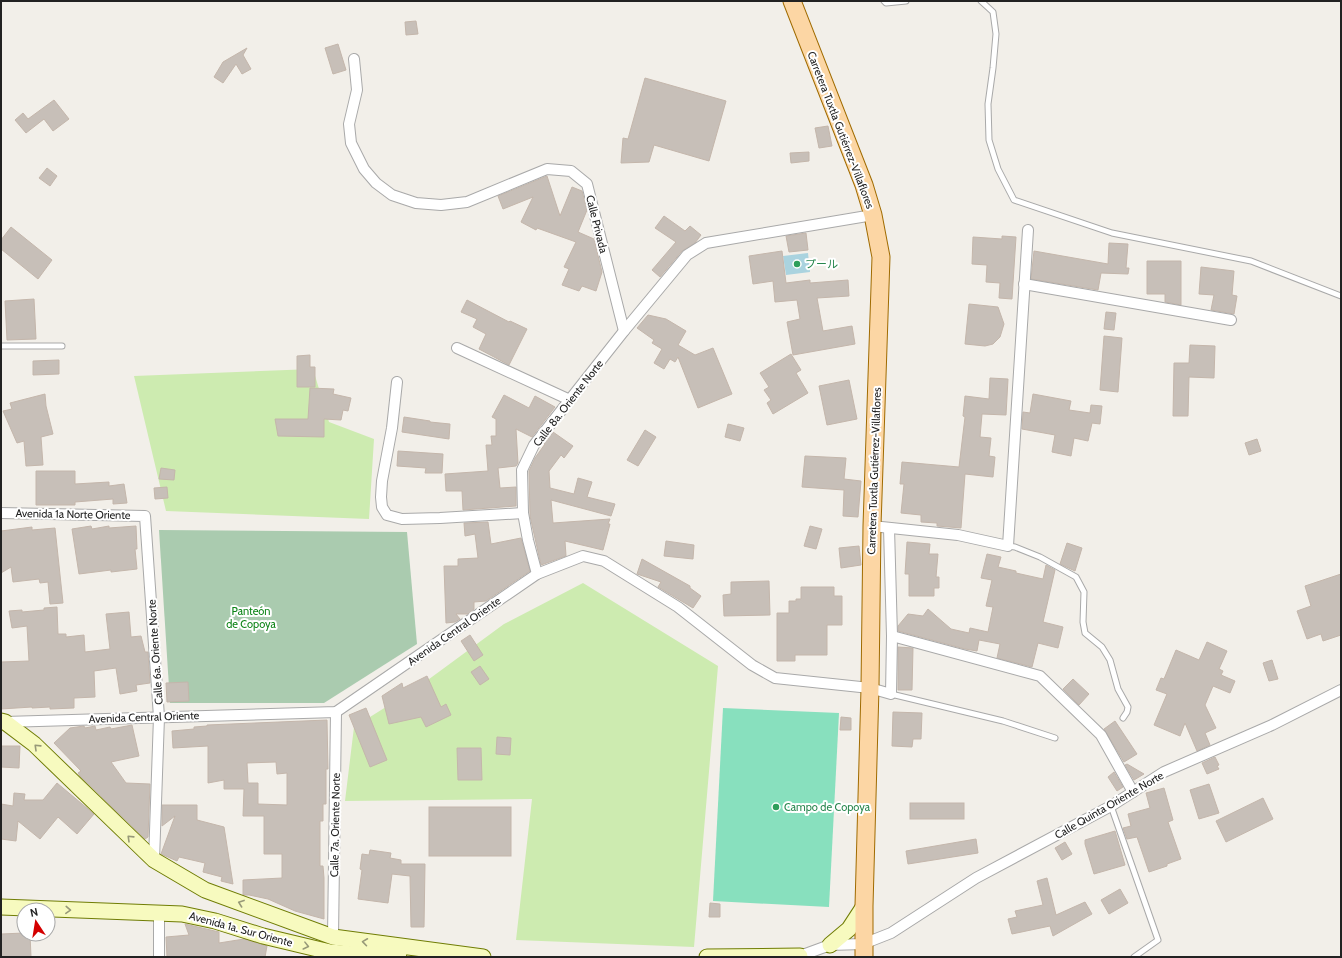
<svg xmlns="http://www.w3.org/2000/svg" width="1342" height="958" viewBox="0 0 1342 958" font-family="Cabin,'Noto Sans JP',sans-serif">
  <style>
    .grass { fill: #cdebb0 }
    .cemetery { fill: #aacbaf }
    .pitch { fill: #88e0be }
    .water { fill: #aad3df }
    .building { fill: #c7bfb8; stroke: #c4b6ab; fill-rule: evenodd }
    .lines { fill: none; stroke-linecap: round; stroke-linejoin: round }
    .lane-casing { stroke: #a9a9a9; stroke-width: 7 }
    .street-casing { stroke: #a9a9a9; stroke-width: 12 }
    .secondary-casing { stroke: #707d05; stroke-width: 17 }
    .primary-casing { stroke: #a06b00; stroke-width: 19 }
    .lane { stroke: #fff; stroke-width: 5 }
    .street { stroke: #fff; stroke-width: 10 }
    .secondary { stroke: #f7fabf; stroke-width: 15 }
    .primary { stroke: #fcd6a4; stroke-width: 17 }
    .oneway { stroke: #979978 }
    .leisure-dot { fill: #2e9e5b; stroke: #fff; stroke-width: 1.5 }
    .labels { text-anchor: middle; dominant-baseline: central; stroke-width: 4; stroke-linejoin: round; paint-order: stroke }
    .street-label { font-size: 11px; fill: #222; stroke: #fff }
    .leisure-label { font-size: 11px; fill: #27864d; stroke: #fff; text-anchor: start }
    .park-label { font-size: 11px; fill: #0c8416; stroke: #fff }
  </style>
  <rect width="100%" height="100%" fill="#f2efe9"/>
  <g class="grass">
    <path d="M 313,369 L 329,422 L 374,439 L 369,519 L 166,511 L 134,376 Z"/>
    <path d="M 583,583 L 718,666 L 694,947 L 516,940 L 532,799 L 345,801 L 354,727 L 421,685 L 504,624 Z"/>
  </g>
  <path class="cemetery" d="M 159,530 L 407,532 L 417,644 L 324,703 L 170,703 Z"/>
  <path class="pitch" d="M 723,708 L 839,713 L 829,907 L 713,901 Z"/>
  <path class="water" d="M 808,253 L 810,272 L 786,275 L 783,256 Z"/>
  <g class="building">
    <path d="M 416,21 L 418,34 L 406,35 L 405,22 Z"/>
    <path d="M 338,44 L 346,70 L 333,74 L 325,48 Z"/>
    <path d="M 247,48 L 243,55 L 251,69 L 242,74 L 236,64 L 223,83 L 214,77 L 223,62 Z"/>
    <path d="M 645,78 L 726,101 L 709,161 L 654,145 L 649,162 L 621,163 L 623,138 L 628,139 Z"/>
    <path d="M 54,100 L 69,119 L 53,131 L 44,119 L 26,133 L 15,120 L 23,113 L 28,119 Z"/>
    <path d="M 828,126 L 832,146 L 819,148 L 815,128 Z"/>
    <path d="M 809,152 L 809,161 L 791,163 L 790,153 Z"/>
    <path d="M 47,168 L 57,176 L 50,186 L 39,178 Z"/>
    <path d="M 547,176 L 560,216 L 572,187 L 582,191 L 587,210 L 578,232 L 594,239 L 602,272 L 596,291 L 582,286 L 579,291 L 562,285 L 569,269 L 564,267 L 576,242 L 537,228 L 536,230 L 521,222 L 533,197 L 503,209 L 498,196 Z"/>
    <path d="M 664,216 L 685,231 L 690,226 L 701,235 L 695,243 L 682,251 L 660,277 L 652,270 L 676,242 L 655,228 Z"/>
    <path d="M 11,227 L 52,260 L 38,279 L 1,249 L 1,240 Z"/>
    <path d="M 806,233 L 808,250 L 789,252 L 786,236 Z"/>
    <path d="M 1002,236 L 1016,237 L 1012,299 L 999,298 L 1000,283 L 986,282 L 987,265 L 972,264 L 973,237 L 1002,239 Z"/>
    <path d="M 1109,243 L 1128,244 L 1126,268 L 1129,268 L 1128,274 L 1101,273 L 1098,290 L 1031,279 L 1034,251 L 1108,264 Z"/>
    <path d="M 782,251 L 786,283 L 810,280 L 810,283 L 848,280 L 849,296 L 817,298 L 823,331 L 852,326 L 855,344 L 793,355 L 787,322 L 800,319 L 797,300 L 775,302 L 773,281 L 753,284 L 749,256 Z"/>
    <path d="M 1147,261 L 1181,261 L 1181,305 L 1165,302 L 1165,294 L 1147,294 Z"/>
    <path d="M 1201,267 L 1234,271 L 1232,295 L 1237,296 L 1234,314 L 1211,310 L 1214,295 L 1199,294 Z"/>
    <path d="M 34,299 L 36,339 L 7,340 L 5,301 Z"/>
    <path d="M 467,300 L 509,322 L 510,321 L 527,329 L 509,365 L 479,349 L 486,334 L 473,327 L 477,319 L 461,312 Z"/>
    <path d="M 969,304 L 998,307 L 1004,324 L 1000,337 L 993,344 L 985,346 L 965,344 Z"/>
    <path d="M 1106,312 L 1116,313 L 1114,330 L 1104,329 Z"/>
    <path d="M 648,315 L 666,319 L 686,331 L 678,345 L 695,355 L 713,348 L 732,394 L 698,408 L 678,357 L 675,362 L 670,359 L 664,369 L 654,363 L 662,349 L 652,343 L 654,340 L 637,328 Z"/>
    <path d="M 1104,336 L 1122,338 L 1118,392 L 1100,390 Z"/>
    <path d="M 1190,345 L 1215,346 L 1214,378 L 1189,377 L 1188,416 L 1173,416 L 1174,363 L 1189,363 Z"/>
    <path d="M 791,354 L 801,370 L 796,373 L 808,393 L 773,414 L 767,403 L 771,400 L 764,390 L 769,387 L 760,373 Z"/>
    <path d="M 310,355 L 310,367 L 315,367 L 315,387 L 297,387 L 297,356 Z"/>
    <path d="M 59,360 L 59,374 L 33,375 L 33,361 Z"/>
    <path d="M 990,378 L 1008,379 L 1006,415 L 982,414 L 980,437 L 991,438 L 989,456 L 995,457 L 993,477 L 965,474 L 961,528 L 937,526 L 937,523 L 921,522 L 921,515 L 901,513 L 904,484 L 900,484 L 902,462 L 959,467 L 965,417 L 963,416 L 965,396 L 989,399 Z"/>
    <path d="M 849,380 L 857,419 L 827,425 L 819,386 Z"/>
    <path d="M 310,388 L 334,389 L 333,394 L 351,398 L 348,411 L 343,410 L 341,420 L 324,419 L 324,437 L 278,436 L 275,419 L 308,419 Z"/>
    <path d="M 45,394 L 46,406 L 53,434 L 41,437 L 43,465 L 26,466 L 24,441 L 17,443 L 3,411 L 12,409 L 10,403 Z"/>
    <path d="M 1033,394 L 1071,401 L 1069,410 L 1090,413 L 1091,405 L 1102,406 L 1100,424 L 1092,423 L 1088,441 L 1074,438 L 1071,456 L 1052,452 L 1055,435 L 1022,429 L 1023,412 L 1030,413 Z"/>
    <path d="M 504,395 L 529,408 L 535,396 L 555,407 L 532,437 L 516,429 L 518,463 L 516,466 L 498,468 L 500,488 L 516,487 L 516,506 L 463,510 L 462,491 L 446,491 L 445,474 L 488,471 L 486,445 L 492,445 L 491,436 L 496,436 L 496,419 L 492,417 Z"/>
    <path d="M 404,417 L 430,421 L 430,422 L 450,424 L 449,439 L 402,432 Z"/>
    <path d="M 728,424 L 744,428 L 740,441 L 725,437 Z"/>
    <path d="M 645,430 L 656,437 L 638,466 L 627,460 Z"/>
    <path d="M 553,432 L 573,446 L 564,458 L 561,455 L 549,471 L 550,488 L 574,494 L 578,478 L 592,482 L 587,497 L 615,504 L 611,516 L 551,500 L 553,523 L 610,519 L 608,524 L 610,524 L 603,550 L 565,541 L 566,556 L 541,565 L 530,516 L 529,471 L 535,458 L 545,444 L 543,443 Z"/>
    <path d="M 1257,439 L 1261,451 L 1249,455 L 1245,443 Z"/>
    <path d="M 398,451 L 443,454 L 442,473 L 425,473 L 426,468 L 397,466 Z"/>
    <path d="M 805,456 L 846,458 L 844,479 L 861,481 L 858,517 L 843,516 L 844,490 L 802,487 Z"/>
    <path d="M 161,468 L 175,470 L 174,480 L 159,479 Z"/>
    <path d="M 36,471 L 75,471 L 75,484 L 109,482 L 109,486 L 124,484 L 127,503 L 113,504 L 113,499 L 75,502 L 75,505 L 36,505 Z"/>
    <path d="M 167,487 L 168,498 L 155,499 L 154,488 Z"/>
    <path d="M 488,522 L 491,544 L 521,538 L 530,571 L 486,601 L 474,602 L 474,609 L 468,614 L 456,614 L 460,619 L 455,622 L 446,623 L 444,566 L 458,566 L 458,559 L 478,558 L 475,534 L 465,536 L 464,523 Z"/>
    <path d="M 91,526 L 92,529 L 109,526 L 109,528 L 136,526 L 137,549 L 135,549 L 137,569 L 111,572 L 111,570 L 79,574 L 72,529 Z"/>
    <path d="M 810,526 L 822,529 L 816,549 L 804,546 Z"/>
    <path d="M 32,527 L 32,530 L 55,528 L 63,603 L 50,604 L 48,582 L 40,583 L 39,579 L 13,582 L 11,567 L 1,573 L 1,531 Z"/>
    <path d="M 666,541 L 694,545 L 693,559 L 664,556 Z"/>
    <path d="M 907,542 L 930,544 L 929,554 L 938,554 L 936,577 L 939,577 L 939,588 L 934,588 L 934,596 L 909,596 L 909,574 L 905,574 Z"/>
    <path d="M 1067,543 L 1082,548 L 1075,571 L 1060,564 Z"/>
    <path d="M 859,546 L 861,565 L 841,568 L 839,548 Z"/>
    <path d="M 987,554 L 1001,557 L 998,567 L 1016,571 L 1016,573 L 1043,579 L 1046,565 L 1055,570 L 1043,622 L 1063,627 L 1058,648 L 1038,643 L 1032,667 L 997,658 L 1000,644 L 979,640 L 977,651 L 965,649 L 898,631 L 898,626 L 908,614 L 923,616 L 928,609 L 951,629 L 969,633 L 970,628 L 988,632 L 993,607 L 986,606 L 992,580 L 981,578 Z"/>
    <path d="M 642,559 L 690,586 L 690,588 L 701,596 L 693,608 L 658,587 L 661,582 L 637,574 Z"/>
    <path d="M 1341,574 L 1341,635 L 1323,641 L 1321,634 L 1307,639 L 1297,611 L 1311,606 L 1305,586 Z"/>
    <path d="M 769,581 L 770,615 L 724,616 L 723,595 L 731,594 L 731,582 Z"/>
    <path d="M 801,587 L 834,587 L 834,596 L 842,596 L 842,625 L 827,625 L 827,655 L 795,655 L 795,661 L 777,661 L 777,613 L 789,613 L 789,601 L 796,601 L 796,599 L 801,599 Z"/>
    <path d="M 57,607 L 58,634 L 66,634 L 66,637 L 84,635 L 85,652 L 110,649 L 106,614 L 129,612 L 131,637 L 141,636 L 145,652 L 148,652 L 150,683 L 136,685 L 137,691 L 120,694 L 116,668 L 94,671 L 95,697 L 74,698 L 74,708 L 50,709 L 50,707 L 32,708 L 32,707 L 1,709 L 1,662 L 29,661 L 27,626 L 12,628 L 9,611 L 22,610 L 22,612 L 44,610 L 44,608 Z"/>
    <path d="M 470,635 L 483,655 L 474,661 L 461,641 Z"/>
    <path d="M 1207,642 L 1227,651 L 1219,669 L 1223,671 L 1221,675 L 1235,681 L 1230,693 L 1213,686 L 1205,705 L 1216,728 L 1205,733 L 1210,745 L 1197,751 L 1185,723 L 1180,736 L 1154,725 L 1167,694 L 1156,690 L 1161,678 L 1164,679 L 1176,650 L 1199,660 Z"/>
    <path d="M 898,647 L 913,648 L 912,690 L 898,690 Z"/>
    <path d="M 1272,660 L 1278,679 L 1269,681 L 1263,663 Z"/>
    <path d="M 480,666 L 489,679 L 480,685 L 471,672 Z"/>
    <path d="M 427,676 L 441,707 L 446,704 L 451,715 L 426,727 L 421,717 L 389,724 L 382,696 L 402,683 L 403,688 Z"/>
    <path d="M 1073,679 L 1089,694 L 1079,705 L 1063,689 Z"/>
    <path d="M 188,682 L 189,701 L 167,702 L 166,683 Z"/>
    <path d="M 366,708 L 387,760 L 370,767 L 349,715 Z"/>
    <path d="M 893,712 L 922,713 L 921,739 L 913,739 L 912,747 L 892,746 Z"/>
    <path d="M 841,717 L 851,718 L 851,730 L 840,730 Z"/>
    <path d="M 327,720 L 328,769 L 326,769 L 326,804 L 323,804 L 323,821 L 320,821 L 320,866 L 323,866 L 324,878 L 324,919 L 295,911 L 268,899 L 249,895 L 243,895 L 243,880 L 282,878 L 282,854 L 264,854 L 264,816 L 243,816 L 244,789 L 224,789 L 224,780 L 208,783 L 208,746 L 173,748 L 172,731 L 194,729 L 194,727 L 207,726 L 207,725 ZM 276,762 L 277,774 L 287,773 L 287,805 L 258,804 L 258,783 L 248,783 L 247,763 Z"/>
    <path d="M 1115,721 L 1137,754 L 1124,762 L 1104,729 Z"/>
    <path d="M 132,725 L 139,756 L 111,762 L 126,783 L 150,784 L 148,837 L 145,839 L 80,776 L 78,773 L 81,771 L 54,743 L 70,728 L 84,726 L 85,728 L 95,726 L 96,730 L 110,727 L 111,729 Z"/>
    <path d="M 497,737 L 511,738 L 510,755 L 496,754 Z"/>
    <path d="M 1,746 L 20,746 L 19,768 L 1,767 Z"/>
    <path d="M 457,748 L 481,748 L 482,780 L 458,780 Z"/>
    <path d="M 1215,757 L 1219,765 L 1217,766 L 1219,769 L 1207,774 L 1202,763 Z"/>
    <path d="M 1127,764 L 1144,774 L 1134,780 L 1125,765 Z"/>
    <path d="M 1114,772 L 1123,787 L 1117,791 L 1108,777 Z"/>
    <path d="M 57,783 L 94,814 L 77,834 L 58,817 L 40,839 L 18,821 L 16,841 L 1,839 L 1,804 L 13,806 L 14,793 L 25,794 L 24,800 L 43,800 Z"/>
    <path d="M 1209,784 L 1219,813 L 1199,819 L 1190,790 Z"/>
    <path d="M 1164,788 L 1173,820 L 1168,822 L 1181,859 L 1167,864 L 1167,866 L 1149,872 L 1137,837 L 1127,839 L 1123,828 L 1131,826 L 1128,814 L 1150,808 L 1146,793 Z"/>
    <path d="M 1263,798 L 1273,819 L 1226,842 L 1216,821 Z"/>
    <rect x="910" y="803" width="54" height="16"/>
    <path d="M 162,805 L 197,805 L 197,820 L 224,827 L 233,884 L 221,881 L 222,877 L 203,872 L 205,863 L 179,857 L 177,861 L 161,854 L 175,816 L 162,826 Z"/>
    <rect x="429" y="807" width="82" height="49"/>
    <path d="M 1115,831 L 1125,865 L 1094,874 L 1085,844 L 1085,840 Z"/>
    <path d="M 976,839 L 978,853 L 908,864 L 906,851 Z"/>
    <path d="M 1065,842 L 1072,854 L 1062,860 L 1055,848 Z"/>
    <path d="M 370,850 L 391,853 L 390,858 L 401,860 L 401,864 L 425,864 L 424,927 L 411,927 L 410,876 L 392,874 L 388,903 L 358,899 L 362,870 L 360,869 L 362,854 L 369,855 Z"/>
    <path d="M 1047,878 L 1056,915 L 1085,902 L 1092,914 L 1053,936 L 1050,926 L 1012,934 L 1008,919 L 1017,917 L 1015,911 L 1043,905 L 1037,881 Z"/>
    <path d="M 1120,889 L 1128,903 L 1109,914 L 1101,900 Z"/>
    <path d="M 710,903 L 720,904 L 720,917 L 709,917 Z"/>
    <path d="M 185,924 L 219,932 L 219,943 L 244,939 L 267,946 L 265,957 L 167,957 L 166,937 L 189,935 Z"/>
    <path d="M 24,933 L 24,934 L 30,934 L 31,957 L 1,957 L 1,934 Z"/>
  </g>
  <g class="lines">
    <defs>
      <g id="lane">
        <path d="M 884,1 L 886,3 L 906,1"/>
        <path d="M 981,1 L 993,12 L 996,34 L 993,68 L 988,104 L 989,140 L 998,169 L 1014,200 L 1112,233 L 1251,261 L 1341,296"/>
        <path d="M 1,346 L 62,346"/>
        <path d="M 1008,546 L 1015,547 L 1040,557 L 1076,577 L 1084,592 L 1083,622 L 1085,633 L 1102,647 L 1110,660 L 1118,689 L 1128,707 L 1127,712 L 1123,718"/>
        <path d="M 891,694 L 1003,721 L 1055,738"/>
        <path d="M 1111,806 L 1158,940 L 1134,957"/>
      </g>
      <g id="street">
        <path d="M 354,59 L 357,90 L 349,124 L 351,143 L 364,169 L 376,183 L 392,195 L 416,203 L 441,205 L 467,202 L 547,169 L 571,171 L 587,184 L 624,331"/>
        <path d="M 1024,284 L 1231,320"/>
        <path d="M 457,348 L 570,400"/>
        <path d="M 397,382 L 392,428 L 382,481 L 381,497 L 382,507 L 387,515 L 402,519 L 440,518 L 523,513"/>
        <path d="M 1,513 L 145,516 L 159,717 L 154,860"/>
        <path d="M 872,526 L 958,535 L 1008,546 L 1028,230"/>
        <path d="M 537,574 L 528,540 L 523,513 L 522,470 L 534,445 L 624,331 L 687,255 L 706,243 L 873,215"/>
        <path d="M 892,636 L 1040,676 L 1101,735 L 1133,792"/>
        <path d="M 5,722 L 336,712 L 537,574 L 583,556 L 604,561 L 678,607 L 752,665 L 775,678 L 870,688 L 891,694 L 892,636 L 889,528"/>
        <path d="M 159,914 L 159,957"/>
        <path d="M 333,937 L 336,712"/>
        <path d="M 800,956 L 830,945 L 863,944 L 891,933 L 976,878 L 1111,806 L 1164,772 L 1272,725 L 1341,690"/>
      </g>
      <g id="secondary">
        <path d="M 1,721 L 5,722 L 34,744 L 154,860 L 205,890 L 333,937 L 483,957"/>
        <path d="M 1,907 L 182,914 L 215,921 L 263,936 L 330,952 L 366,955 L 399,953"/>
        <path d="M 830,945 L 849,929 L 864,906"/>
        <path d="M 707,957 L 800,956"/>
      </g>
      <path id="primary" d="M 792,1 L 864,185 L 873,215 L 881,257 L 872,526 L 870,688 L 864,906 L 864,957"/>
    </defs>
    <use href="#lane" class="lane-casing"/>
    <use href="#street" class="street-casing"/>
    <use href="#secondary" class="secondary-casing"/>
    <use href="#primary" class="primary-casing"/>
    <use href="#lane" class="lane"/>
    <use href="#street" class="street"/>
    <use href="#secondary" class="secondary"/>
    <use href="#primary" class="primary"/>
  </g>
  <defs><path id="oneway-chevron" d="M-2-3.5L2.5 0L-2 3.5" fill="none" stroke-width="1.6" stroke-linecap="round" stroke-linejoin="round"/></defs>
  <g class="oneway">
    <use href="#oneway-chevron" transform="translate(37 747) rotate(-136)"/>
    <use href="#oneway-chevron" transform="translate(130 838) rotate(-136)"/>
    <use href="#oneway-chevron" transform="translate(241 903) rotate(-160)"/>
    <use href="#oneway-chevron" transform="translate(68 910) rotate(3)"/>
    <use href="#oneway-chevron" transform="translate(365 942) rotate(-172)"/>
    <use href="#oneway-chevron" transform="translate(306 946) rotate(14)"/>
  </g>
  <g class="leisure-dot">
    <circle cx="797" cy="264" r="4"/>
    <circle cx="776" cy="807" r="4"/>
  </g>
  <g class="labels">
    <g class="street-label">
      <text transform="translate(841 130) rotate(69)">Carretera Tuxtla Gutiérrez-Villaflores</text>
      <text transform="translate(597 224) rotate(76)">Calle Privada</text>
      <text transform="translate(568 403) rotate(-52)">Calle 8a. Oriente Norte</text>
      <text transform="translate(874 471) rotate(-88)">Carretera Tuxtla Gutiérrez-Villaflores</text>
      <text transform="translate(73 514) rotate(1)">Avenida 1a Norte Oriente</text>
      <text transform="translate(454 631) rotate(-35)">Avenida Central Oriente</text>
      <text transform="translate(155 652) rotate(-94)">Calle 6a. Oriente Norte</text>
      <text transform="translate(144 717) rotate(-2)">Avenida Central Oriente</text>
      <text transform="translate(1109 805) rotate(-30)">Calle Quinta Oriente Norte</text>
      <text transform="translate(335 825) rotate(-89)">Calle 7a. Oriente Norte</text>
      <text transform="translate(241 929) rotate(15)">Avenida 1a. Sur Oriente</text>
    </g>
    <g class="leisure-label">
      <text x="805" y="264">プール</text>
      <text x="784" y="807">Campo de Copoya</text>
    </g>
    <g class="park-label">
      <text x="251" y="611">Panteón<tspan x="251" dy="13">de Copoya</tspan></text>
    </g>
  </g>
  <rect width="1342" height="958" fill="none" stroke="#222222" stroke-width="4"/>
  <g transform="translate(36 922) rotate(348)"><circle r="19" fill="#ffffff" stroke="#a7a7a7"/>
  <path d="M0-3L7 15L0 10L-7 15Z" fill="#d40000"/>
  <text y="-6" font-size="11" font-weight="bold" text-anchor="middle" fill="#222222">N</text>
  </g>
</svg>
